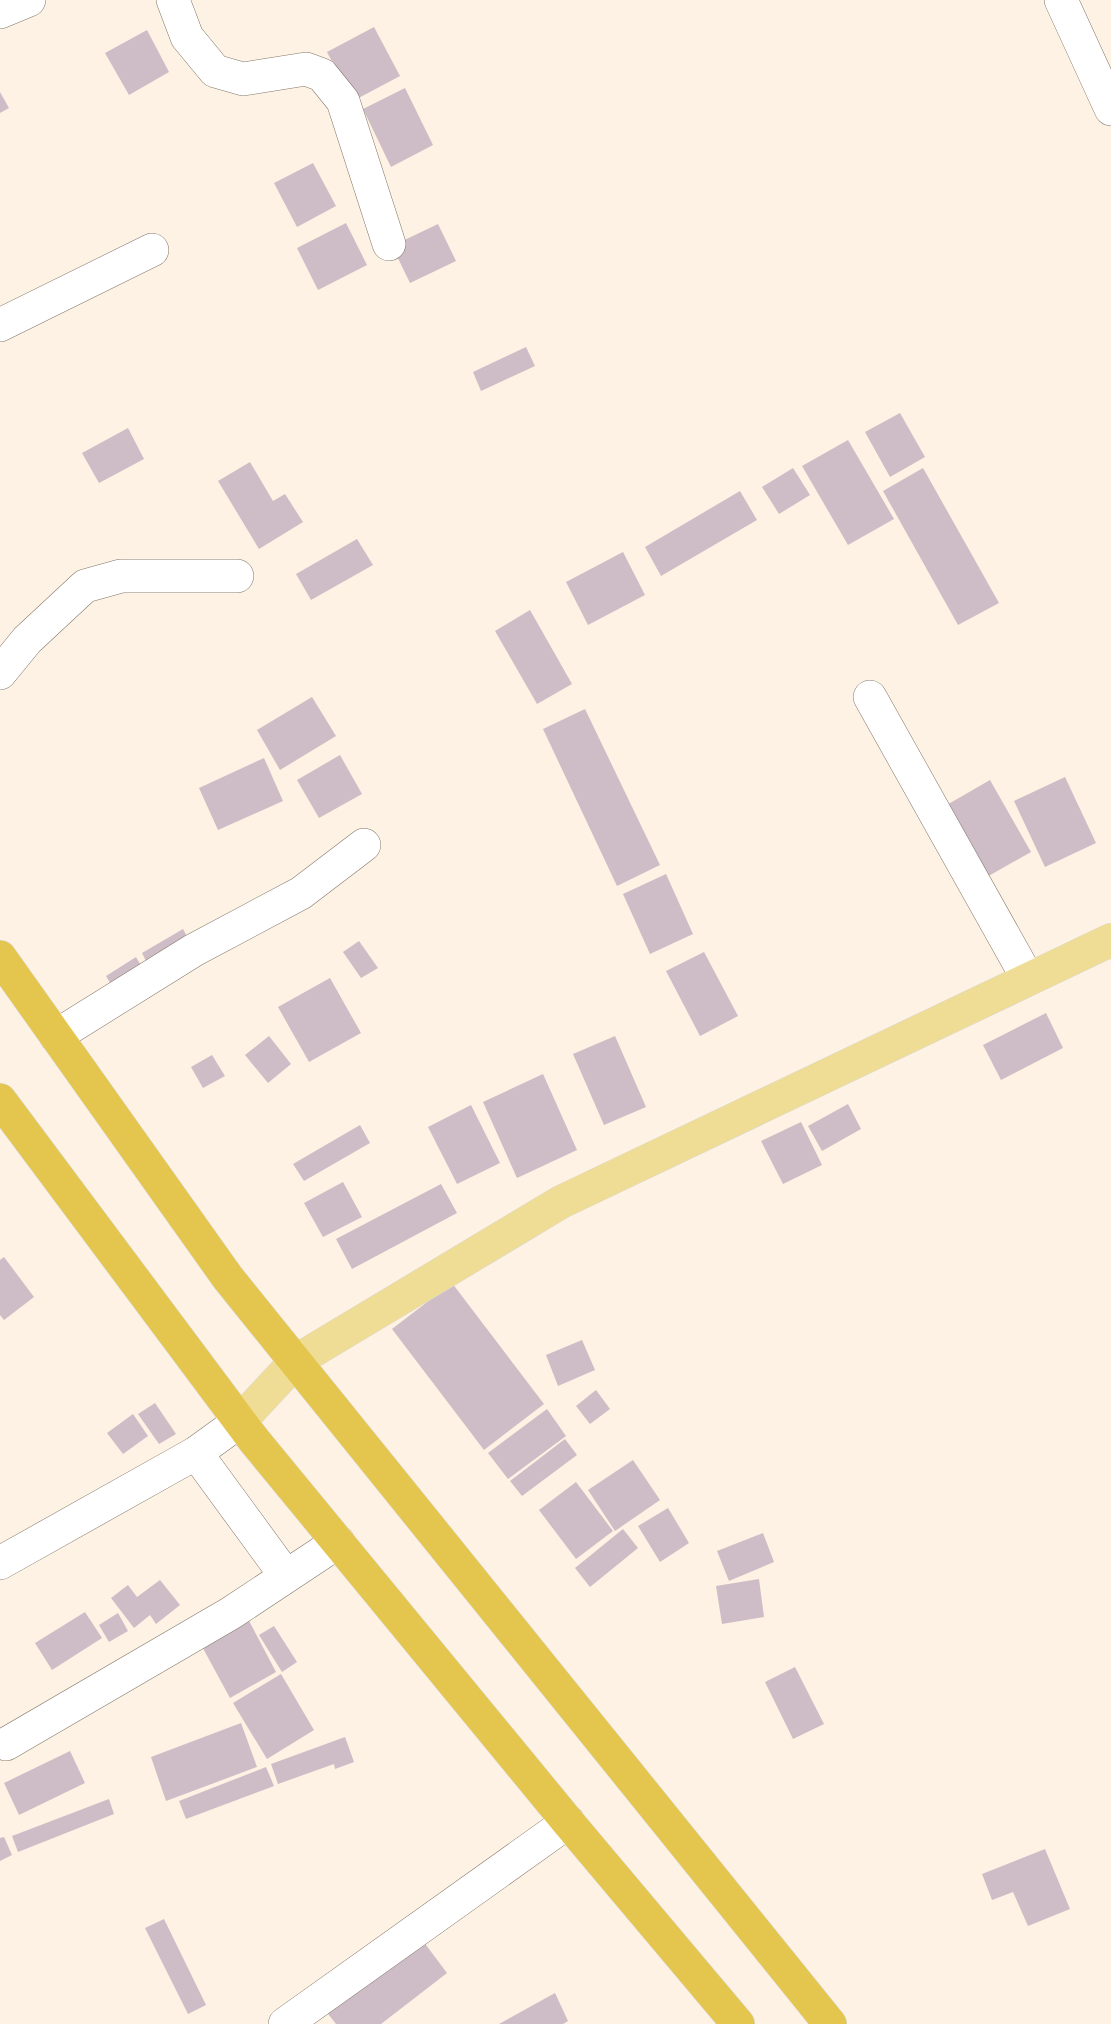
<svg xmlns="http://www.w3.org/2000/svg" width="1111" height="2024" viewBox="0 0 1111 2024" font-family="'Asap Condensed',sans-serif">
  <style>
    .building { fill: #cebdc7 }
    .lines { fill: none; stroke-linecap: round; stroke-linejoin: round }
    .minor-casing { stroke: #82786b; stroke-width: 34 }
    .major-casing { stroke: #dad9d8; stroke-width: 34 }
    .highway-casing { stroke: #dad9d8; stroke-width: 34 }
    .minor { stroke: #fff; stroke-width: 33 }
    .major { stroke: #efdd95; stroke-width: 33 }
    .highway { stroke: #e4c64f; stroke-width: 33 }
  </style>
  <rect width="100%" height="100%" fill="#fdf2e3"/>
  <g class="building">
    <path d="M 374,27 L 400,76 L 353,101 L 327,52 Z"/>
    <path d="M 147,30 L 169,72 L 129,95 L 105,53 Z"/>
    <path d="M 405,88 L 433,145 L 391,167 L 363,109 Z"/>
    <path d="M 0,92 L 9,108 L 0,113 Z"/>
    <path d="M 313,163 L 336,206 L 297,227 L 274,183 Z"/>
    <path d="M 346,223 L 367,265 L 318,290 L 297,248 Z"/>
    <path d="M 438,224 L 456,261 L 410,283 L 392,246 Z"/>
    <path d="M 526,347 L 535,366 L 481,391 L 473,372 Z"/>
    <path d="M 900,413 L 925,457 L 890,477 L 865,432 Z"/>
    <path d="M 128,428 L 144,459 L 99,483 L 82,453 Z"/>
    <path d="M 848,440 L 894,519 L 848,545 L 802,466 Z"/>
    <path d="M 250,462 L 273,501 L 285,494 L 303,522 L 259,549 L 218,481 Z"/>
    <path d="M 793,468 L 810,495 L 779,514 L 762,487 Z"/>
    <path d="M 923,468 L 999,603 L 958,625 L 883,491 Z"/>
    <path d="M 740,491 L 757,520 L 661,576 L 645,547 Z"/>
    <path d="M 357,539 L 373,565 L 311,600 L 296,574 Z"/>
    <path d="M 623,552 L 645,595 L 588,625 L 566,582 Z"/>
    <path d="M 530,610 L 572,684 L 537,704 L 495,631 Z"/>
    <path d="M 312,697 L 336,736 L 280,770 L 257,730 Z"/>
    <path d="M 585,709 L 660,865 L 617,886 L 543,729 Z"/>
    <path d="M 340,755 L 362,794 L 319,818 L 297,780 Z"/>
    <path d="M 264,758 L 283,801 L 218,830 L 199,788 Z"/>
    <path d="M 1065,777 L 1096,843 L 1045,867 L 1014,801 Z"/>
    <path d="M 990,780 L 1031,852 L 985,878 L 945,806 Z"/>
    <path d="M 666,874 L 693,934 L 650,954 L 623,894 Z"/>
    <path d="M 183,929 L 189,940 L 148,965 L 142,953 Z"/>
    <path d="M 359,941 L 378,968 L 361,978 L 343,952 Z"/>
    <path d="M 704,952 L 738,1016 L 700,1036 L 666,971 Z"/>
    <path d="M 136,957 L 142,967 L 112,986 L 106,976 Z"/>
    <path d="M 330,978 L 361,1033 L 309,1062 L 278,1007 Z"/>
    <path d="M 1046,1013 L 1063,1048 L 1001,1080 L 983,1045 Z"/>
    <path d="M 269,1036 L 291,1064 L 268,1083 L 245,1055 Z"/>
    <path d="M 615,1036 L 646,1107 L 604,1125 L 573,1054 Z"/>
    <path d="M 212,1055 L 225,1076 L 203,1088 L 191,1067 Z"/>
    <path d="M 543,1074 L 577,1150 L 517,1178 L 483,1102 Z"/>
    <path d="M 848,1104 L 861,1129 L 822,1151 L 808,1126 Z"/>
    <path d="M 471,1105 L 500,1163 L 457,1184 L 428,1127 Z"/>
    <path d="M 801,1122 L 822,1165 L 783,1184 L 761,1141 Z"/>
    <path d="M 360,1125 L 370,1143 L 304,1181 L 293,1164 Z"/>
    <path d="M 343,1182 L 362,1217 L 323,1237 L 304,1203 Z"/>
    <path d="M 441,1184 L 457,1213 L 352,1269 L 336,1239 Z"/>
    <path d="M 4,1257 L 34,1297 L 4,1320 L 0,1315 L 0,1260 Z"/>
    <path d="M 452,1283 L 544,1404 L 484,1450 L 392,1329 Z"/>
    <path d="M 582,1340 L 595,1370 L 558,1386 L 546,1355 Z"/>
    <path d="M 596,1390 L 610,1409 L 590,1424 L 576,1406 Z"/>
    <path d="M 155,1403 L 176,1434 L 159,1444 L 138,1414 Z"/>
    <path d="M 547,1409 L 566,1436 L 508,1479 L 488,1453 Z"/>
    <path d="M 133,1414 L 148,1436 L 123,1454 L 107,1433 Z"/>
    <path d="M 565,1439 L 577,1455 L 522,1496 L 510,1481 Z"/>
    <path d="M 633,1460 L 660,1500 L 615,1531 L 588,1490 Z"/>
    <path d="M 576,1482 L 613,1531 L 576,1559 L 539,1510 Z"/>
    <path d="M 668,1508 L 689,1543 L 660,1562 L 638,1526 Z"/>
    <path d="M 623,1529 L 638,1548 L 590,1587 L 575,1568 Z"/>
    <path d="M 763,1533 L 774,1562 L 729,1581 L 717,1551 Z"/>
    <path d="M 759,1579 L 764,1617 L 722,1624 L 716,1586 Z"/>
    <path d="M 160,1580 L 180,1605 L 156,1624 L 150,1615 L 134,1628 L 111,1598 L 128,1585 L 137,1597 Z"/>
    <path d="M 85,1612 L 102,1638 L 52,1670 L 35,1643 Z"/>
    <path d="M 118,1613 L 128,1631 L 109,1642 L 99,1625 Z"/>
    <path d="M 246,1615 L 276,1672 L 230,1698 L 199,1641 Z"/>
    <path d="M 274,1626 L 297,1662 L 282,1672 L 259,1635 Z"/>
    <path d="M 795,1667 L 824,1724 L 793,1739 L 765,1682 Z"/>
    <path d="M 281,1674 L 314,1730 L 267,1759 L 233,1703 Z"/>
    <path d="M 241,1723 L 257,1767 L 166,1801 L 151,1757 Z"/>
    <path d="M 345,1737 L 354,1762 L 335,1769 L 334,1764 L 278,1784 L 271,1764 Z"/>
    <path d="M 70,1751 L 85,1783 L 19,1815 L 4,1783 Z"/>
    <path d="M 266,1767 L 274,1786 L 186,1819 L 179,1801 Z"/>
    <path d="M 109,1799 L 114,1814 L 18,1852 L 12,1836 Z"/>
    <path d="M 4,1837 L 12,1855 L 0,1861 L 0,1838 Z"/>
    <path d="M 1045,1849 L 1070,1909 L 1028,1926 L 1013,1892 L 992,1900 L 982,1874 Z"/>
    <path d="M 164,1919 L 206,2005 L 188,2014 L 145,1928 Z"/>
    <path d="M 420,1937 L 447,1973 L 381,2024 L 336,2024 L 325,2010 Z"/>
    <path d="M 555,1993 L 568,2021 L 563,2024 L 499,2024 Z"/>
  </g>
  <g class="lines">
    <defs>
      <g id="minor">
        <path d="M 173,0 L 187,37 L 215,71 L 243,79 L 306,69 L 322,75 L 343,101 L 389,244"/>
        <path d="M 1061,0 L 1111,109"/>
        <path d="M 0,12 L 29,0"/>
        <path d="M 0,325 L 152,250"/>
        <path d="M 0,673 L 27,640 L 85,586 L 121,576 L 237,576"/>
        <path d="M 870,697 L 1028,979"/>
        <path d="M 56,1036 L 194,950 L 301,893 L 364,845"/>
        <path d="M 196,1453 L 286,1576"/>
        <path d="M 0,1563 L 196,1453 L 240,1421"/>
        <path d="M 6,1744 L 231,1613 L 338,1542"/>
        <path d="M 285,2024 L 568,1822"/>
      </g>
      <path id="major" d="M 240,1421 L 296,1361 L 561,1202 L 1111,940"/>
      <g id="highway">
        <path d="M 0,957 L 228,1278 L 830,2024"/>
        <path d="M 0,1100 L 253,1439 L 568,1822 L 738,2024"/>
      </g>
    </defs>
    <use href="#minor" class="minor-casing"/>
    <use href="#major" class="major-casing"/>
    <use href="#highway" class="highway-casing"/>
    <use href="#minor" class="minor"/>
    <use href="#major" class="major"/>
    <use href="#highway" class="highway"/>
  </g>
</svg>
